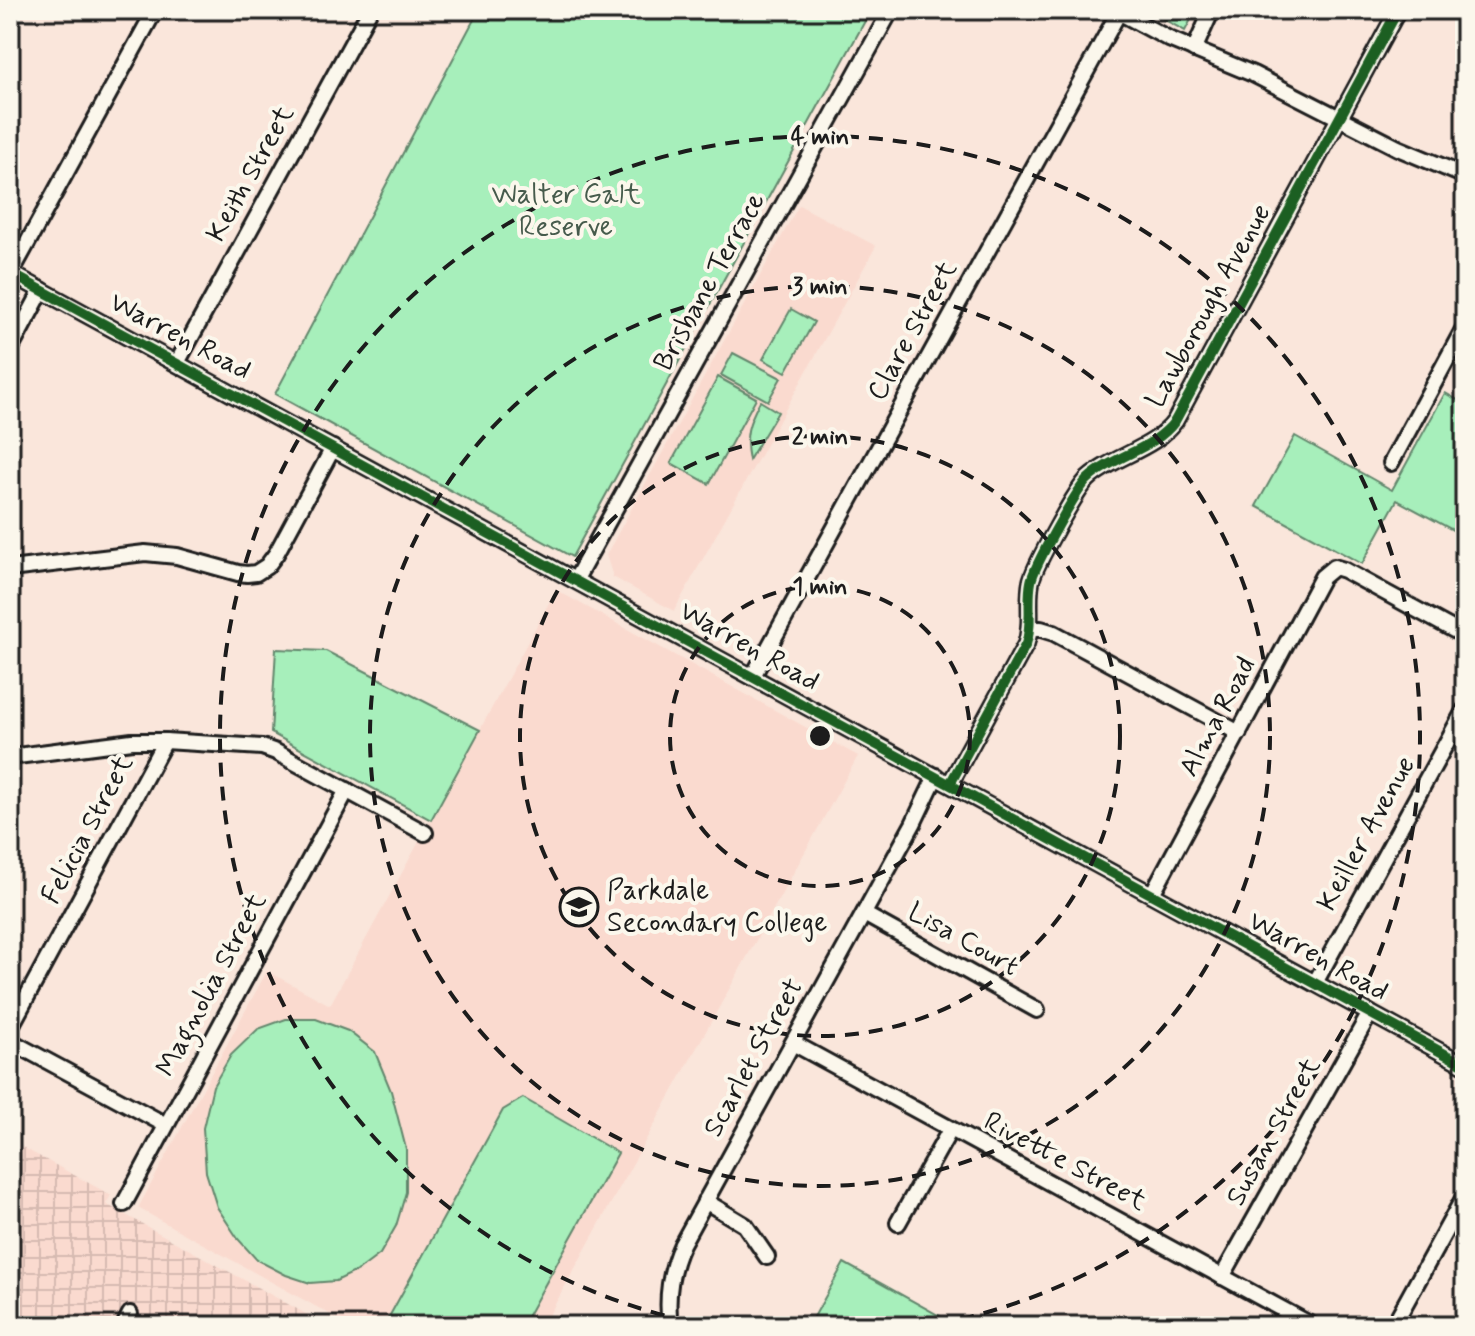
<svg xmlns="http://www.w3.org/2000/svg" width="1475" height="1336" viewBox="0 0 1475 1336" font-family="Mynerve,sans-serif">
  <style>
    .built { fill: #fadacf }
    .industrial { fill: url(#industrial-grid) }
    .green { fill: #a7efbb; stroke: #62866c; stroke-width: 2 }
    .lines { fill: none; stroke-linecap: round; stroke-linejoin: round }
    .minor-casing { stroke: #1c1c1c; stroke-width: 20 }
    .minor { stroke: #fbf7ec; stroke-width: 14 }
    .cycleway-casing { stroke: #fbf7ec; stroke-width: 15 }
    .cycleway { stroke: #1b5e20; stroke-width: 10 }
    .ring { fill: none; stroke: #1c1c1c; stroke-width: 4; stroke-dasharray: 14 10 }
    .labels { text-anchor: middle; dominant-baseline: central; stroke-width: 8; stroke-linejoin: round; paint-order: stroke }
    .street-label { font-size: 28px; fill: #1c1c1c; stroke: #fbf7ec }
    .park-label { font-size: 28px; fill: #465b4c; stroke: #fbf7ec }
    .poi-label { font-size: 28px; fill: #1c1c1c; stroke: #fbf7ec; text-anchor: start }
    .centre { fill: #1c1c1c; stroke: #fbf7ec; stroke-width: 4 }
    .ring-label { font-size: 24px; text-anchor: middle; font-weight: bold; fill: #1c1c1c; stroke: #fbf7ec; stroke-width: 8; stroke-linejoin: round; paint-order: stroke }
  </style>
  <defs>
    <pattern id="industrial-grid" width="8" height="8" patternUnits="userSpaceOnUse" patternTransform="scale(2)"><rect width="8" height="8" fill="#fadacf"/><path d="M0 4h8M4 0v8" fill="none" stroke="#d6bab1"/></pattern>
  </defs>
  <rect width="100%" height="100%" fill="#fae6db"/>
  <filter id="ink" filterUnits="userSpaceOnUse"><feTurbulence type="fractalNoise" baseFrequency=".0125" numOctaves="2"/><feDisplacementMap in="SourceGraphic" scale="16" xChannelSelector="R" yChannelSelector="G"/><feConvolveMatrix kernelMatrix="1 2 1 2 8 2 1 2 1" color-interpolation-filters="sRGB"/></filter>
  <g filter="url(#ink)">
    <g class="built">
      <path d="M 799,205 L 876,246 L 674,611 L 613,577 L 606,555 Z"/>
      <path d="M 556,590 L 858,756 L 543,1326 L 351,1326 L 138,1208 L 267,971 L 330,1005 Z"/>
    </g>
    <path class="industrial" d="M 22,1147 L 111,1195 L 106,1204 L 328,1326 L 10,1326 L 10,1172 Z"/>
    <g class="green">
      <path d="M 479,10 L 871,10 L 572,557 L 275,394 Z"/>
      <path d="M 1147,10 L 1196,10 L 1185,31 Z"/>
      <path d="M 791,309 L 814,322 L 786,372 L 763,359 Z"/>
      <path d="M 733,353 L 781,378 L 768,401 L 721,375 Z"/>
      <path d="M 718,377 L 756,398 L 709,484 L 671,463 Z"/>
      <path d="M 1445,393 L 1465,404 L 1465,520 L 1458,533 L 1397,500 L 1362,564 L 1256,506 L 1295,436 L 1392,490 Z"/>
      <path d="M 760,401 L 778,412 L 749,460 C 744,436 748,423 760,401 Z"/>
      <path d="M 276,649 L 326,651 L 480,730 L 431,820 L 271,733 Z"/>
      <path d="M 286,1019 L 316,1019 L 348,1031 L 375,1052 L 391,1091 L 406,1149 L 406,1192 L 396,1226 L 380,1254 L 359,1270 L 336,1281 L 310,1283 L 286,1275 L 257,1260 L 238,1239 L 217,1207 L 206,1172 L 203,1128 L 213,1086 L 231,1055 L 258,1029 Z"/>
      <path d="M 523,1098 L 618,1153 L 522,1326 L 384,1326 L 503,1110 Z"/>
      <path d="M 844,1263 L 940,1316 L 934,1326 L 809,1326 Z"/>
    </g>
    <g class="lines">
      <defs>
        <g id="minor">
          <path d="M 1115,10 L 1169,39 L 1253,74 L 1398,148 L 1465,176"/>
          <path d="M 1194,50 L 1212,10"/>
          <path d="M 10,273 L 1465,1065"/>
          <path d="M 11,273 L 155,10"/>
          <path d="M 10,350 L 42,290"/>
          <path d="M 177,363 L 370,10"/>
          <path d="M 1391,463 L 1465,326"/>
          <path d="M 10,569 L 145,553 L 177,556 L 238,573 L 247,574 L 256,573 L 267,566 L 276,554 L 333,448"/>
          <path d="M 576,579 L 891,10"/>
          <path d="M 1029,629 L 1041,629 L 1054,633 L 1239,733"/>
          <path d="M 753,676 L 1119,12"/>
          <path d="M 10,757 L 132,741 L 165,741 L 262,747 L 276,752 L 425,833"/>
          <path d="M 950,784 L 1026,644 C 1033,624 1027,602 1031,582 C 1033,568 1077,489 1088,479 C 1113,456 1155,449 1175,421 L 1398,10"/>
          <path d="M 1152,894 L 1322,577 L 1334,567 L 1344,570 L 1465,636"/>
          <path d="M 864,914 L 1037,1010"/>
          <path d="M 1315,983 L 1465,709"/>
          <path d="M 10,1028 L 165,741"/>
          <path d="M 10,1041 L 166,1125"/>
          <path d="M 793,1043 L 1313,1326"/>
          <path d="M 705,1201 L 745,1225 L 767,1257"/>
          <path d="M 124,1204 L 347,790"/>
          <path d="M 898,1223 L 950,1130"/>
          <path d="M 1222,1277 L 1370,1013"/>
          <path d="M 124,1326 L 130,1314"/>
          <path d="M 670,1326 C 666,1297 670,1270 682,1244 L 913,824 L 936,776"/>
          <path d="M 1393,1326 L 1465,1195"/>
        </g>
      </defs>
      <use href="#minor" class="minor-casing"/>
      <use href="#minor" class="minor"/>
      <defs>
        <g id="cycleway">
          <path d="M 10,273 L 1465,1065"/>
          <path d="M 950,784 L 1026,644 C 1033,624 1027,602 1031,582 C 1033,568 1077,489 1088,479 C 1113,456 1155,449 1175,421 L 1398,10"/>
        </g>
      </defs>
      <use href="#cycleway" class="cycleway-casing"/>
      <use href="#cycleway" class="cycleway"/>
    </g>
  </g>
  <g class="ring">
    <circle cx="820" cy="736" r="150"/>
    <circle cx="820" cy="736" r="300"/>
    <circle cx="820" cy="736" r="450"/>
    <path d="M711 1326A600 600 0 1 1 929 1326"/>
  </g>
  <defs>
    <symbol id="school-ring" viewBox="-11 -11 22 22"><circle r="9.5" fill="#fbf7ec" stroke="#1c1c1c" stroke-width="1.5"/><path d="M0-5L7-2L0 1L-7-2ZM-4 1L0 2.5L4 1V4Q0 6-4 4Z" fill="#1c1c1c"/></symbol>
  </defs>
  <g fill-rule="evenodd">
    <use href="#school-ring" x="557" y="885" width="44" height="44"/>
  </g>
  <g class="labels">
    <g class="street-label">
      <text transform="translate(251 174) rotate(-61)">Keith Street</text>
      <text transform="translate(710 282) rotate(-61)">Brisbane Terrace</text>
      <text transform="translate(1209 306) rotate(-61)">Lawborough Avenue</text>
      <text transform="translate(913 331) rotate(-61)">Clare Street</text>
      <text transform="translate(180 337) rotate(28)">Warren Road</text>
      <text transform="translate(749 647) rotate(29)">Warren Road</text>
      <text transform="translate(1218 717) rotate(-62)">Alma Road</text>
      <text transform="translate(88 830) rotate(-62)">Felicia Street</text>
      <text transform="translate(1367 834) rotate(-61)">Keiller Avenue</text>
      <text transform="translate(963 940) rotate(29)">Lisa Court</text>
      <text transform="translate(1318 957) rotate(29)">Warren Road</text>
      <text transform="translate(212 985) rotate(-62)">Magnolia Street</text>
      <text transform="translate(754 1058) rotate(-61)">Scarlet Street</text>
      <text transform="translate(1274 1132) rotate(-61)">Susan Street</text>
      <text transform="translate(1065 1162) rotate(28)">Rivette Street</text>
    </g>
    <g class="park-label">
      <text x="566" y="195">Walter Galt<tspan x="566" dy="32">Reserve</tspan></text>
    </g>
    <g class="poi-label">
      <text x="607" y="891">Parkdale<tspan x="607" dy="32">Secondary College</tspan></text>
    </g>
  </g>
  <circle cx="820" cy="736" r="12" class="centre"/>
  <g class="ring-label">
    <text x="820" y="144">4 min</text>
    <text x="820" y="294">3 min</text>
    <text x="820" y="444">2 min</text>
    <text x="820" y="594">1 min</text>
  </g>
  <rect width="1475" height="1336" fill="none" stroke="#fbf7ec" stroke-width="40"/>
  <rect x="20" y="20" width="1435" height="1296" fill="none" stroke="#1c1c1c" stroke-width="3" filter="url(#ink)"/>
</svg>
